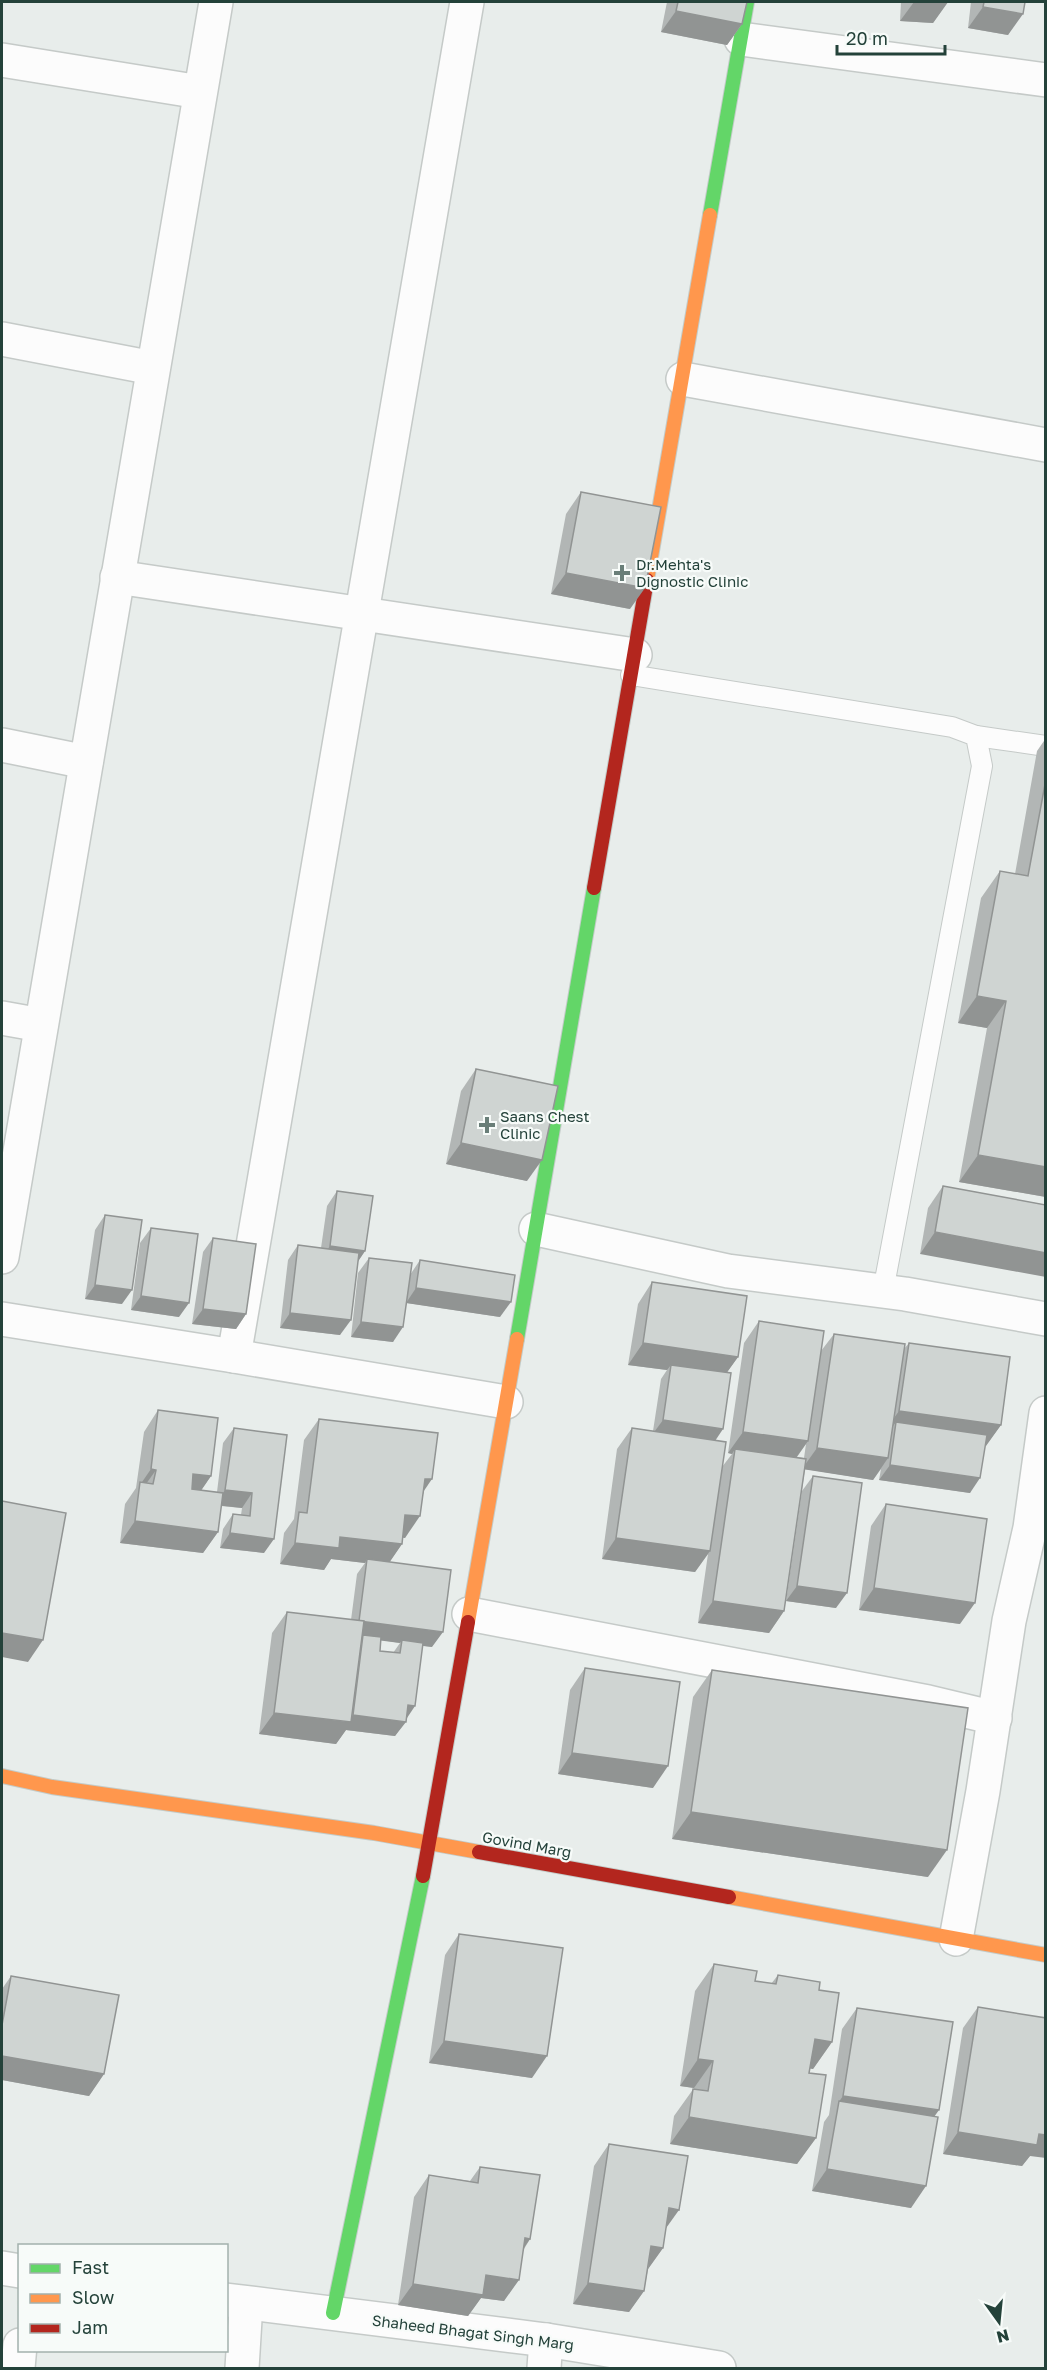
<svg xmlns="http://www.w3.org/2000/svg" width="1047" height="2370" viewBox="0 0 1047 2370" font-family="'Golos Text',sans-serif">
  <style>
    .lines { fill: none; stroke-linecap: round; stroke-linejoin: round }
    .lane-casing { stroke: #c5cac8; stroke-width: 22 }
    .street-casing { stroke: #c5cac8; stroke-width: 36 }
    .fast-casing { stroke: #c3cbc8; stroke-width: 16 }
    .slow-casing { stroke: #c3cbc8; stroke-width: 16 }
    .jam-casing { stroke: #c3cbc8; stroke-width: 16 }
    .lane { stroke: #fcfcfc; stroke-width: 20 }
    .street { stroke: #fcfcfc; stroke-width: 33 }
    .fast { stroke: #63d668; stroke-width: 14 }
    .slow { stroke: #ff974d; stroke-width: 14 }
    .jam { stroke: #b3261e; stroke-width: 14 }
    .wall { fill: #b2b6b5; fill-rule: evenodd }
    .shaded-wall { fill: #919493 }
    .building { fill: #cfd4d2; stroke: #919493; stroke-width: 1.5 }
    .poi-dot { fill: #697e78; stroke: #f7fbf9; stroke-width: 2 }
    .labels { text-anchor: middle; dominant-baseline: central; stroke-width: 4.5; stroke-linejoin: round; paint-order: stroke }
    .poi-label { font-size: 15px; fill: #24423a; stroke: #f7fbf9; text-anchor: start }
    .street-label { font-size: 15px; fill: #24423a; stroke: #f7fbf9 }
  </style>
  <rect width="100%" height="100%" fill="#e8edeb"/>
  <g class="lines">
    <defs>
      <g id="lane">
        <path d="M 631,675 L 952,727 L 976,736 L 982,766 L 883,1291"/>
        <path d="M 976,736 L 1046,746"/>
      </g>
      <g id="street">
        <path d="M 741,39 L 1046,80"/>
        <path d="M 2,60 L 200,92"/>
        <path d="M 2,339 L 153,368"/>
        <path d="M 683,379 L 1046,445"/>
        <path d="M 117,577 L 635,655"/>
        <path d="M 2,745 L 86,762"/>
        <path d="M 2,1018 L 41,1025"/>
        <path d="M 536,1229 L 728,1271 L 905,1294 L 1046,1319"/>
        <path d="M 2,1257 L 216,2"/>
        <path d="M 2,1319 L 234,1356 L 506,1402"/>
        <path d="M 234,1356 L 467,2"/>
        <path d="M 469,1614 L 928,1702 L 995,1718"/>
        <path d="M 956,1939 L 983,1791 L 1009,1621 L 1030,1528 L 1046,1413"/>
        <path d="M 2,2268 L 20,2271"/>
        <path d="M 226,2300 L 546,2340 L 719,2368"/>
        <path d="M 18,2368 L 20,2345"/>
        <path d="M 242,2368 L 246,2303"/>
        <path d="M 544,2368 L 546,2340"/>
      </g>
      <g id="fast">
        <path d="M 710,215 L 747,2"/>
        <path d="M 517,1339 L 594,888"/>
        <path d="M 333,2313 L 423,1876"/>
      </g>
      <g id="slow">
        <path d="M 647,580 L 710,215"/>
        <path d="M 468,1622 L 517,1339"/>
        <path d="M 2,1776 L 52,1787 L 374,1833 L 479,1852"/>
        <path d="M 729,1897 L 1046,1955"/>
      </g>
      <g id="jam">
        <path d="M 594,888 L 647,580"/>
        <path d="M 479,1852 L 729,1897"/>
        <path d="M 423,1876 L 468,1622"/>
      </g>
    </defs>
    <use href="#lane" class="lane-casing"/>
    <use href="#street" class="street-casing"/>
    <use href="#fast" class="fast-casing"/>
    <use href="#slow" class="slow-casing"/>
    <use href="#jam" class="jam-casing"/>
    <use href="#lane" class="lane"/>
    <use href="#street" class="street"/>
    <use href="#fast" class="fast"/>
    <use href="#slow" class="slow"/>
    <use href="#jam" class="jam"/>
  </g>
  <g class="wall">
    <path d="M 667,2 L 747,2 L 742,24 L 727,45 L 661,32 Z"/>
    <path d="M 901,2 L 948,2 L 933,23 L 900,21 Z"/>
    <path d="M 971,2 L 1025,2 L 1008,35 L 968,28 Z"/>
    <path d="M 581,492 L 630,609 L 551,594 L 566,514 Z"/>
    <path d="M 1046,738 L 1046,1197 L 959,1182 L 987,1028 L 958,1023 L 981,898 L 1000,871 L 1015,874 L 1037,751 Z"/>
    <path d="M 476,1069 L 527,1181 L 446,1164 L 461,1091 Z"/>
    <path d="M 943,1186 L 1046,1205 L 920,1254 L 928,1208 Z"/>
    <path d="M 337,1191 L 365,1251 L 358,1261 L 340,1335 L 280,1328 L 288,1260 L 298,1245 L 321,1248 L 327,1206 Z"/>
    <path d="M 105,1215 L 122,1304 L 85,1299 L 95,1230 Z"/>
    <path d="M 151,1228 L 179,1317 L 131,1310 L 140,1243 Z"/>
    <path d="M 213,1238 L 246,1314 L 236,1329 L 192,1324 L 203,1252 Z"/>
    <path d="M 369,1258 L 410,1275 L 420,1260 L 500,1317 L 407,1303 L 393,1342 L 351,1337 L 358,1273 Z"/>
    <path d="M 652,1282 L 738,1357 L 727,1372 L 715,1440 L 722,1467 L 732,1454 L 728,1453 L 744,1343 L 759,1321 L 821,1351 L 834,1334 L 904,1349 L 909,1343 L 1001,1425 L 985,1446 L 970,1493 L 879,1480 L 881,1469 L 873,1480 L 805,1469 L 784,1611 L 769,1633 L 698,1623 L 708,1554 L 695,1572 L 602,1559 L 617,1449 L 632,1428 L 653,1431 L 661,1379 L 667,1370 L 628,1365 L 638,1304 ZM 806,1444 L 804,1458 L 797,1457 Z"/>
    <path d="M 158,1410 L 211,1476 L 201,1490 L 217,1492 L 223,1443 L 234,1428 L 287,1435 L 264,1553 L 220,1548 L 223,1529 L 233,1514 L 241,1515 L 242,1508 L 221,1506 L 218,1532 L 203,1553 L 120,1543 L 125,1504 L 136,1488 L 144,1432 Z"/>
    <path d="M 319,1419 L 424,1492 L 405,1538 L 402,1537 L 402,1544 L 389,1562 L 432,1647 L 423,1646 L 406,1719 L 395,1736 L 346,1730 L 336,1744 L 259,1734 L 272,1633 L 287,1612 L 351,1620 L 357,1574 L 365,1563 L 331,1559 L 324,1570 L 280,1564 L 284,1533 L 294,1519 L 304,1440 ZM 381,1640 L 400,1643 L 393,1653 L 380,1651 Z"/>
    <path d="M 813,1476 L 836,1608 L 786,1601 L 802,1491 Z"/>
    <path d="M 886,1504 L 960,1624 L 859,1610 L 871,1526 Z"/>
    <path d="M 585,1668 L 653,1788 L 558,1774 L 570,1690 Z"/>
    <path d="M 712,1670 L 928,1877 L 672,1839 L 693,1697 Z"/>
    <path d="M 459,1934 L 532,2078 L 429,2063 L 445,1955 Z"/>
    <path d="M 714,1964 L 755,1981 L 771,1984 L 778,1975 L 819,1990 L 832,2042 L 813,2069 L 810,2068 L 809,2073 L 816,2138 L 797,2164 L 670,2144 L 674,2116 L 694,2088 L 680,2086 L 695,1991 Z"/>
    <path d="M 11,1976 L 104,2074 L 89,2096 L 2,2080 L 2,1989 Z"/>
    <path d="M 978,2007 L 1030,2156 L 1022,2166 L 943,2154 L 963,2028 Z"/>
    <path d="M 857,2008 L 934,2117 L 911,2208 L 812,2191 L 824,2122 L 829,2115 L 842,2029 Z"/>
    <path d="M 609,2144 L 666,2229 L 663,2248 L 648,2269 L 644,2291 L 629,2312 L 573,2304 L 594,2166 Z"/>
    <path d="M 480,2167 L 530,2239 L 524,2249 L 504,2301 L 481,2298 L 468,2316 L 398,2305 L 414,2197 L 429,2175 L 470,2181 Z"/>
  </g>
  <g class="shaded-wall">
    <path d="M 914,2 L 948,2 L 933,23 L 900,21 Z"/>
    <path d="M 983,7 L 1023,14 L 1008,35 L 968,28 Z"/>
    <path d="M 676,11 L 742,24 L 727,45 L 661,32 Z"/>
    <path d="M 566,573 L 645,588 L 630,609 L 551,594 Z"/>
    <path d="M 977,996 L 1006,1001 L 987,1028 L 958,1023 Z"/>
    <path d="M 461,1143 L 542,1160 L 527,1181 L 446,1164 Z"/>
    <path d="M 978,1155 L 1046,1167 L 1046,1197 L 959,1182 Z"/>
    <path d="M 935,1232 L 1046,1253 L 1046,1277 L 920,1254 Z"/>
    <path d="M 330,1246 L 365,1251 L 355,1266 L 319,1261 Z"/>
    <path d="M 95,1285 L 132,1290 L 122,1304 L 85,1299 Z"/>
    <path d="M 416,1288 L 511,1302 L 500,1317 L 406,1303 Z"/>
    <path d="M 141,1296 L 189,1303 L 179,1317 L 131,1310 Z"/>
    <path d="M 203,1309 L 246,1314 L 236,1329 L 192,1324 Z"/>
    <path d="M 290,1313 L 351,1320 L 340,1335 L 280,1328 Z"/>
    <path d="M 361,1322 L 403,1327 L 393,1342 L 351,1337 Z"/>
    <path d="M 643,1343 L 738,1357 L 723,1378 L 671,1365 L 667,1370 L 628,1365 Z"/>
    <path d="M 899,1411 L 1001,1425 L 986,1446 L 894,1434 L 896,1422 L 888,1433 L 884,1432 Z"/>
    <path d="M 663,1420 L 723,1429 L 713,1444 L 652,1435 Z"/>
    <path d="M 743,1432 L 808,1441 L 793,1462 L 735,1449 L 732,1454 L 728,1453 Z"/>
    <path d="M 817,1448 L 888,1458 L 873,1480 L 802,1469 Z"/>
    <path d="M 890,1465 L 980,1478 L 970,1493 L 879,1480 Z"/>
    <path d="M 151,1469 L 156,1470 L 141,1491 L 140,1485 Z"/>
    <path d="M 193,1474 L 211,1476 L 196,1498 L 178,1496 Z"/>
    <path d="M 425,1479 L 432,1479 L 417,1501 Z"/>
    <path d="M 225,1490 L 252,1493 L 242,1508 L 215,1505 Z"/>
    <path d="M 405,1515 L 420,1516 L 405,1538 L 390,1536 Z"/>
    <path d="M 135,1521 L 218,1532 L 203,1553 L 120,1543 Z"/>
    <path d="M 230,1533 L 274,1539 L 264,1553 L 220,1548 Z"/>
    <path d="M 340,1537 L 402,1544 L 387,1566 L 367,1559 L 365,1563 L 331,1559 L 324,1570 L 280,1564 L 295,1543 Z"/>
    <path d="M 616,1538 L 710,1551 L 695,1572 L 602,1559 Z"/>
    <path d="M 797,1586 L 847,1593 L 836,1608 L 786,1601 Z"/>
    <path d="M 874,1588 L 975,1603 L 960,1624 L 859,1610 Z"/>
    <path d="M 713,1601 L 784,1611 L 769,1633 L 698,1623 Z"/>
    <path d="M 359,1621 L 443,1632 L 432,1647 L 402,1643 L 402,1640 L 400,1643 L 361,1638 Z"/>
    <path d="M 2,1633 L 43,1640 L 28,1662 L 2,1657 Z"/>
    <path d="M 408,1705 L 415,1706 L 405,1721 Z"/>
    <path d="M 274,1713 L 348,1722 L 353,1715 L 406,1722 L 395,1736 L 346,1730 L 336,1744 L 259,1734 Z"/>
    <path d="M 572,1753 L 668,1766 L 653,1788 L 558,1774 Z"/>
    <path d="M 691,1812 L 947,1850 L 928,1877 L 672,1839 Z"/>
    <path d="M 815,2039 L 832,2042 L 813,2069 L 796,2066 Z"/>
    <path d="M 444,2041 L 547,2056 L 532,2078 L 429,2063 Z"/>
    <path d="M 2,2056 L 104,2074 L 89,2096 L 2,2080 Z"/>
    <path d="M 698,2059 L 713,2061 L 694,2088 L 680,2086 Z"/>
    <path d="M 843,2096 L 939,2110 L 924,2131 L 838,2103 Z"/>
    <path d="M 689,2117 L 816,2138 L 797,2164 L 670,2144 Z"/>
    <path d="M 958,2132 L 1039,2134 L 1046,2135 L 1046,2158 L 1030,2156 L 1022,2166 L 943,2154 Z"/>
    <path d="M 827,2169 L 926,2186 L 911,2208 L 812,2191 Z"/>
    <path d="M 669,2208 L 679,2210 L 664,2231 Z"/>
    <path d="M 525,2238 L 530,2239 L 515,2261 Z"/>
    <path d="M 651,2246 L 663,2248 L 648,2269 Z"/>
    <path d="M 486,2275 L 519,2280 L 504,2301 L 481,2298 L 468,2316 L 398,2305 L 413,2284 Z"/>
    <path d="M 588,2283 L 644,2291 L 629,2312 L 573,2304 Z"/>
  </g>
  <g class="building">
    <path d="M 678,2 L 747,2 L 742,24 L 676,11 Z"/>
    <path d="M 984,2 L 1025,2 L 1023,14 L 983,7 Z"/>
    <path d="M 581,492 L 661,507 L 645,588 L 566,573 Z"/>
    <path d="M 1046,779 L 1046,1167 L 978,1155 L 1006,1001 L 977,996 L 1000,871 L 1028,876 Z"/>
    <path d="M 476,1069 L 558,1086 L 542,1160 L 461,1143 Z"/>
    <path d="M 943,1186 L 1046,1205 L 1046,1253 L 935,1232 Z"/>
    <path d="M 337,1191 L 373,1196 L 365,1251 L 330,1246 Z"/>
    <path d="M 105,1215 L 142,1220 L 132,1290 L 95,1285 Z"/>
    <path d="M 151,1228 L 198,1234 L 189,1303 L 141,1296 Z"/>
    <path d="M 213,1238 L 256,1244 L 246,1314 L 203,1309 Z"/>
    <path d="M 298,1245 L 359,1253 L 351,1320 L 290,1313 Z"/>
    <path d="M 369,1258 L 412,1263 L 403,1327 L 361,1322 Z"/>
    <path d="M 420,1260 L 515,1275 L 511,1302 L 416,1288 Z"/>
    <path d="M 652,1282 L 747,1296 L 738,1357 L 643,1343 Z"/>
    <path d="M 759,1321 L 824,1331 L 808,1441 L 743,1432 Z"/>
    <path d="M 834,1334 L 905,1344 L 888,1458 L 817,1448 Z"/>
    <path d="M 909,1343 L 1010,1357 L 1001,1425 L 899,1411 Z"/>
    <path d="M 671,1365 L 731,1373 L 723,1429 L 663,1420 Z"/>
    <path d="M 158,1410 L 218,1418 L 211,1476 L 193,1474 L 192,1489 L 223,1493 L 218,1532 L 135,1521 L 140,1482 L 153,1484 L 156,1470 L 151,1469 Z"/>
    <path d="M 319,1419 L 438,1433 L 432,1479 L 425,1479 L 420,1516 L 405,1515 L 402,1544 L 340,1537 L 339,1548 L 295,1543 L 299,1512 L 307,1513 Z"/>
    <path d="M 896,1422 L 987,1435 L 980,1478 L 890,1465 Z"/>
    <path d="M 234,1428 L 287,1435 L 274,1539 L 230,1533 L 233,1514 L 250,1516 L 252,1493 L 225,1490 Z"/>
    <path d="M 632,1428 L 726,1442 L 710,1551 L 616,1538 Z"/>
    <path d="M 735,1449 L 806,1459 L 784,1611 L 713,1601 Z"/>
    <path d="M 813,1476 L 862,1483 L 847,1593 L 797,1586 Z"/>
    <path d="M 2,1501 L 66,1513 L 43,1640 L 2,1633 Z"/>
    <path d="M 886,1504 L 987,1519 L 975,1603 L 874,1588 Z"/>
    <path d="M 367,1559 L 451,1570 L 443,1632 L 359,1621 Z"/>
    <path d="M 287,1612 L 364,1621 L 351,1722 L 274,1713 Z"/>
    <path d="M 363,1635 L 381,1637 L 380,1651 L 400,1653 L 402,1640 L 423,1643 L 415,1706 L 408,1705 L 406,1722 L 353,1715 Z"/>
    <path d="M 585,1668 L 680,1682 L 668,1766 L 572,1753 Z"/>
    <path d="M 712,1670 L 968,1708 L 947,1850 L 691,1812 Z"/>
    <path d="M 459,1934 L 563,1948 L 547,2056 L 444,2041 Z"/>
    <path d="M 714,1964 L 757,1971 L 755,1981 L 776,1984 L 778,1975 L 820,1982 L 819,1990 L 839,1993 L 832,2042 L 815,2039 L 809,2073 L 826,2075 L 816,2138 L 689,2117 L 693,2089 L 708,2091 L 713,2061 L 698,2059 Z"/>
    <path d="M 11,1976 L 119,1995 L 104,2074 L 2,2056 L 2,2025 Z"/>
    <path d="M 978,2007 L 1046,2018 L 1046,2135 L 1039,2134 L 1037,2145 L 958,2132 Z"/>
    <path d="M 857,2008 L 953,2022 L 939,2110 L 843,2096 Z"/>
    <path d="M 839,2101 L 938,2117 L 926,2186 L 827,2169 Z"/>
    <path d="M 609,2144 L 688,2156 L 679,2210 L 669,2208 L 663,2248 L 651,2246 L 644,2291 L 588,2283 Z"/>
    <path d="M 480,2167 L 540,2175 L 530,2239 L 525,2238 L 519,2280 L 486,2275 L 483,2295 L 413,2284 L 429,2175 L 478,2183 Z"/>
  </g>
  <g class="poi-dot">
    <path d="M619 564h6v6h6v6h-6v6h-6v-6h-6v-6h6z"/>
    <path d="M484 1116h6v6h6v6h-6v6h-6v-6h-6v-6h6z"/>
  </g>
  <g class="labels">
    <g class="poi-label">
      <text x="636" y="564">Dr.Mehta's<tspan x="636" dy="17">Dignostic Clinic</tspan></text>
      <text x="500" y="1116">Saans Chest<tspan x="500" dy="17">Clinic</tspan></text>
    </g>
    <g class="street-label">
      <text transform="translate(527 1844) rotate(10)">Govind Marg</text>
      <text transform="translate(473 2332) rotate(7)">Shaheed Bhagat Singh Marg</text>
    </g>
  </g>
  <rect width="1047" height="2370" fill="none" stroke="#24423a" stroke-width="6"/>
  <rect x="18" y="2244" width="210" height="108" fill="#f7fbf9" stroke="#a3b1ad" stroke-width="1.5"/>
  <rect x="30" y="2264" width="30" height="9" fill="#63d668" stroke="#a3b1ad" stroke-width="1.5"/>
  <text x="72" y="2274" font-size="18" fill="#24423a">Fast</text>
  <rect x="30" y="2294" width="30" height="9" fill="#ff974d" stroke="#a3b1ad" stroke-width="1.5"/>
  <text x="72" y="2304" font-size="18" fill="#24423a">Slow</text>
  <rect x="30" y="2324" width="30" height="9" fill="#b3261e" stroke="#a3b1ad" stroke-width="1.5"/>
  <text x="72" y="2334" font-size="18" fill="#24423a">Jam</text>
  <g transform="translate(999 2322) rotate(165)" stroke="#f7fbf9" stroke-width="4.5" paint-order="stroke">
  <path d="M0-4.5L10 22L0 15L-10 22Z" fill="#24423a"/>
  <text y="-9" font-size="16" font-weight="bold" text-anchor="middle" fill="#24423a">N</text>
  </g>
  <path d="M837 45v9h108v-9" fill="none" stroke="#24423a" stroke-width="3"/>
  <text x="846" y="45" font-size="18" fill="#24423a" stroke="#f7fbf9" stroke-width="4.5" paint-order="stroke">20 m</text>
</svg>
